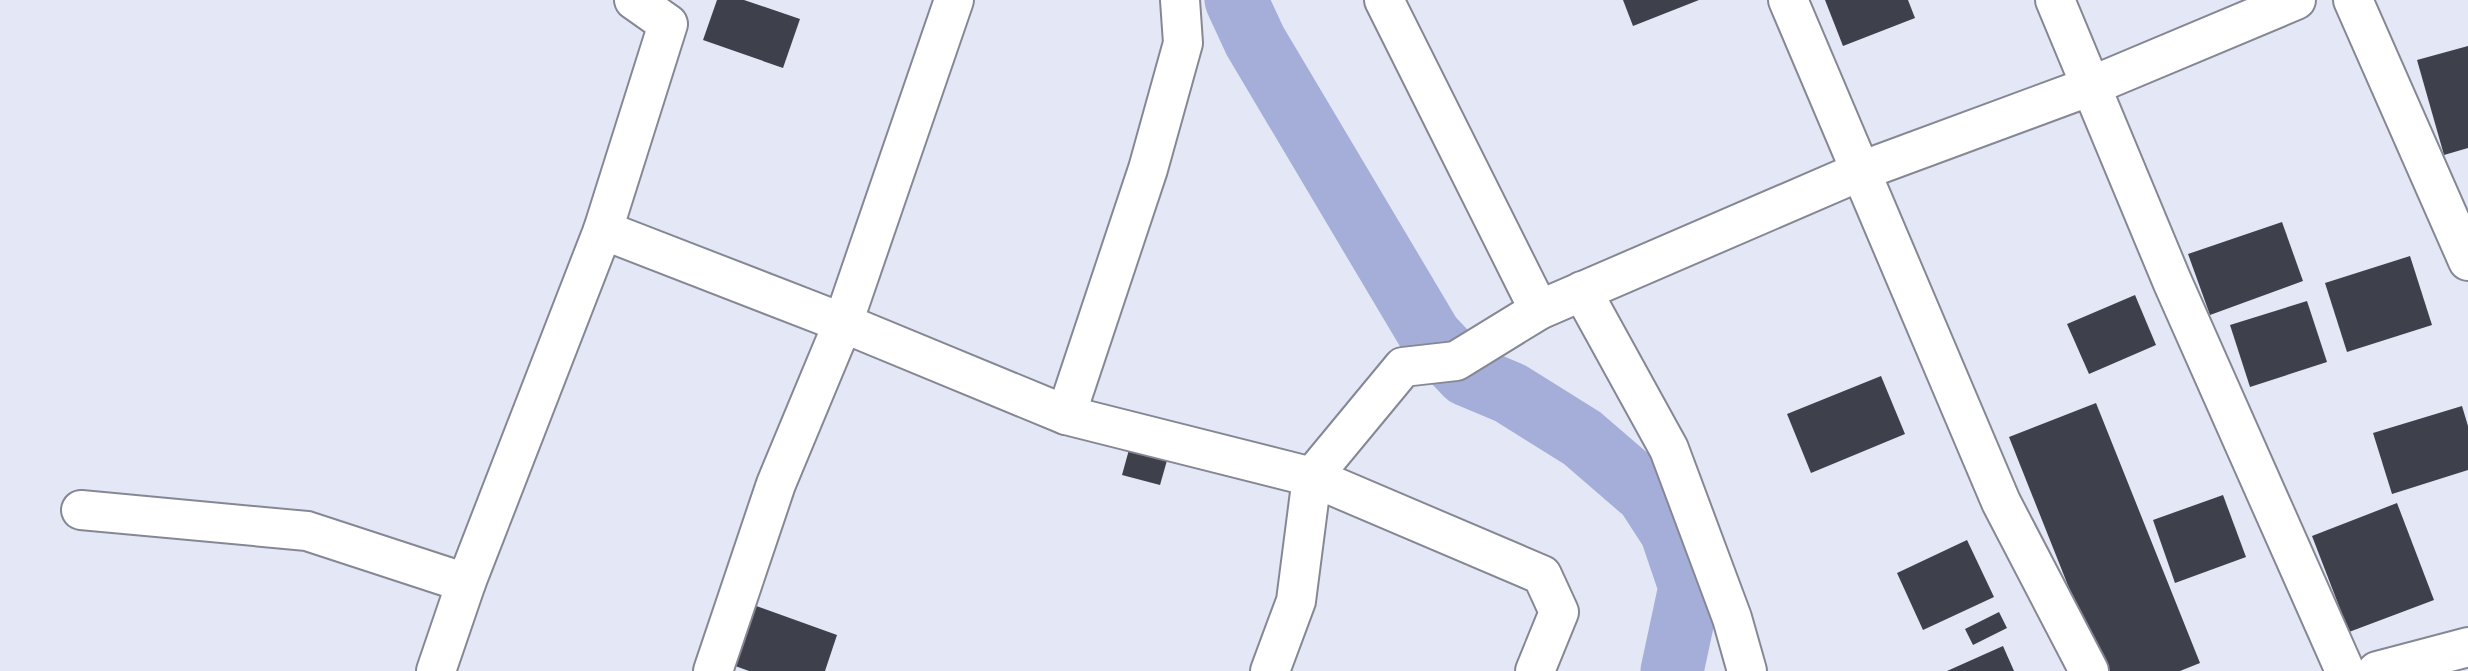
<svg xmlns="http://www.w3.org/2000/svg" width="2468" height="671" viewBox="0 0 2468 671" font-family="'Open Sans',sans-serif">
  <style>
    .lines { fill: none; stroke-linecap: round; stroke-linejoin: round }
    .river { stroke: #a4aed8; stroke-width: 63 }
    .building { fill: #3e414c }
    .minor-casing { stroke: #858894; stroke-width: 42 }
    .minor { stroke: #fff; stroke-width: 38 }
  </style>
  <rect width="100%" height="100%" fill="#e4e7f5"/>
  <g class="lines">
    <path class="river" d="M 1236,0 L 1255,41 L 1431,337 L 1467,375 L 1510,393 L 1582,438 L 1647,494 L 1671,531 L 1690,587 L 1672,671"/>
  </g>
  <g class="building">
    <path d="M 717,0 L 744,0 L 800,19 L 783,68 L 703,40 Z"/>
    <path d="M 1623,0 L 1699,0 L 1633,26 Z"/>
    <path d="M 1825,0 L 1908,0 L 1915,18 L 1843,46 Z"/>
    <path d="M 2468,46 L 2468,148 L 2444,155 L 2417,60 Z"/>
    <path d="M 2282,222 L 2303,281 L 2210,315 L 2188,254 Z"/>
    <path d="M 2410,256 L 2432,325 L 2347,352 L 2325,283 Z"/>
    <path d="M 2135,295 L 2156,345 L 2089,374 L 2067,324 Z"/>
    <path d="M 2307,301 L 2327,362 L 2250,387 L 2230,325 Z"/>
    <path d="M 1881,376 L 1905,434 L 1811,473 L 1787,414 Z"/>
    <path d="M 2096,403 L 2200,663 L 2180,671 L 2102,671 L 2009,437 Z"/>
    <path d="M 2462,406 L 2468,426 L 2468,470 L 2392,494 L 2373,433 Z"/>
    <path d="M 1130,446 L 1168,457 L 1160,485 L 1122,475 Z"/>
    <path d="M 2223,495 L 2246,557 L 2175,583 L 2153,520 Z"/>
    <path d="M 2397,503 L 2434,600 L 2349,632 L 2312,536 Z"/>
    <path d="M 1967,540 L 1994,597 L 1923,630 L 1897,573 Z"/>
    <path d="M 748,603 L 837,635 L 825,671 L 749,671 L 727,663 Z"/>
    <path d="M 1999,612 L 2007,628 L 1973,645 L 1965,629 Z"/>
    <path d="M 2003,646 L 2014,671 L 1947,671 Z"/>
  </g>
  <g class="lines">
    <defs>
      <g id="minor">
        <path d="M 634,0 L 668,24 L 603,230 L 843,323 L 1066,415 L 1312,477 L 1403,367 L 1456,361 L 1539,310 L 1861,171 L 2091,86 L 2296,0"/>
        <path d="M 1384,0 L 1539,310"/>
        <path d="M 1788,0 L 2001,502 L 2089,671"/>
        <path d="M 2055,0 L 2172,281 L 2345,671"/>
        <path d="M 2353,0 L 2468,261"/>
        <path d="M 1582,291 L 1669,449 L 1732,618 L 1747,671"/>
        <path d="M 1066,415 L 1148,169 L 1183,43 L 1180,0"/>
        <path d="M 81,510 L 307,531 L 466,583"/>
        <path d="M 436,671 L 466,583 L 603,230"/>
        <path d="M 713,671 L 776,484 L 843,323 L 954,0"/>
        <path d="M 1270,671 L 1296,601 L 1312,477 L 1542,575 L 1559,612 L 1535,671"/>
        <path d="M 2377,671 L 2468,647"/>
      </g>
    </defs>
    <use href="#minor" class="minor-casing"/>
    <use href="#minor" class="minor"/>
  </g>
</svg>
